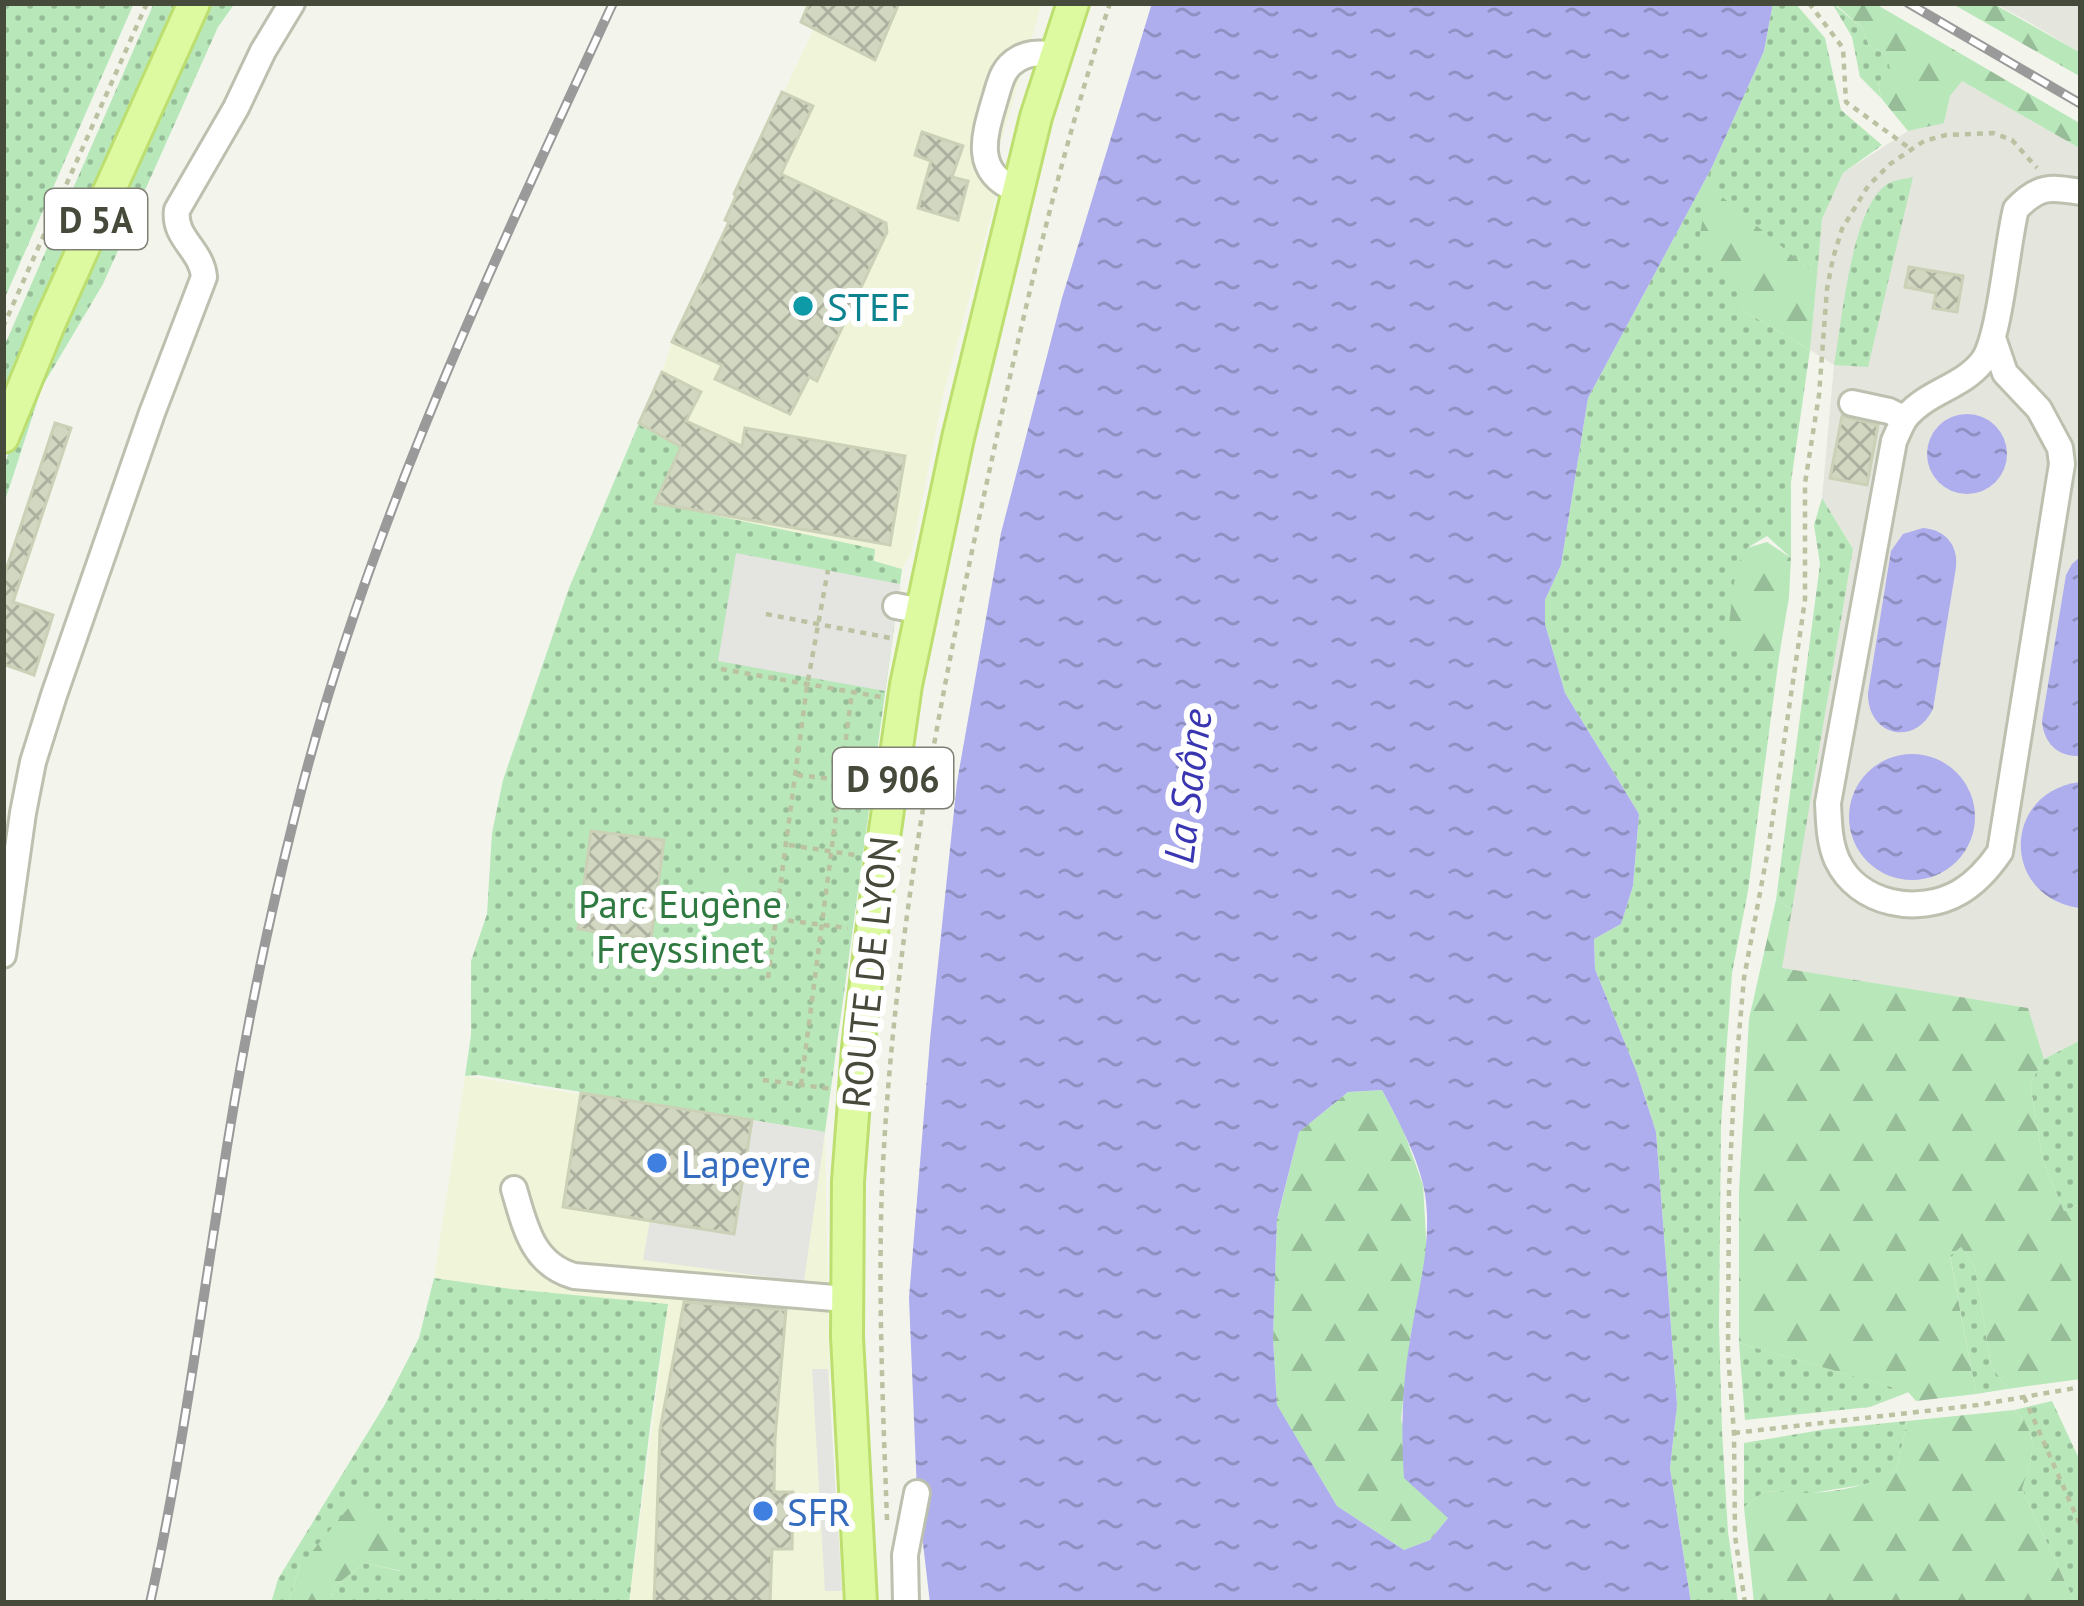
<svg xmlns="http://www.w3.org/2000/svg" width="2084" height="1606" viewBox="0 0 2084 1606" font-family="'PT Sans',sans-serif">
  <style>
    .commercial { fill: #f0f5da }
    .industrial { fill: #e4e5dd }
    .grass { fill: url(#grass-dots) }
    .forest { fill: url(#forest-firs) }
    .pitch { fill: #b8e7ba }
    .parking { fill: #e4e5e0 }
    .water { fill: url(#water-ripples); fill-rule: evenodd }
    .building { fill: url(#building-cross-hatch); stroke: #cbd1b6; stroke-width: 3 }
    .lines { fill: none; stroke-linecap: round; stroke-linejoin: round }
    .minor-casing { stroke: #bcc1af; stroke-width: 30 }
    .major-casing { stroke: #bddf70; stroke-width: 36 }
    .path { stroke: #bac2a1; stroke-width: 4.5; stroke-dasharray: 6 6; stroke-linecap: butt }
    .minor { stroke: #fff; stroke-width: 24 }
    .major { stroke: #ddfaa1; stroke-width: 30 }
    .rail-casing { stroke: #9a9a9a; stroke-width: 10 }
    .rail { stroke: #fff; stroke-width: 6; stroke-dasharray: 18; stroke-linecap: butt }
    .culture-dot { fill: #0f9aa8; stroke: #fff; stroke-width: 4.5 }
    .shop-dot { fill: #3f7fe0; stroke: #fff; stroke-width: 4.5 }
    .labels { text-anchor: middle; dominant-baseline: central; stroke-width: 12; stroke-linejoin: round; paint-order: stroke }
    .shield { fill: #fff; stroke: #7e8075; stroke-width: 3 }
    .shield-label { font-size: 36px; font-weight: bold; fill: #464a3a }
    .culture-label { font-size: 39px; fill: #0d838f; stroke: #fff; text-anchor: start }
    .park-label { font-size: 39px; fill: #2f7a40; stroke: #fff }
    .street-label { font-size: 39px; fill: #464a3a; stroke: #fff }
    .shop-label { font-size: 39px; fill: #366cbe; stroke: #fff; text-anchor: start }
    .water-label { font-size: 42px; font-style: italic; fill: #3a36b2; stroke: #fff }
  </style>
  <defs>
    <pattern id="grass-dots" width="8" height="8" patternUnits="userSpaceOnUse" patternTransform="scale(3)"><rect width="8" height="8" fill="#b8e7ba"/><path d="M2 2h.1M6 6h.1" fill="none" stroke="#97bd98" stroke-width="1.8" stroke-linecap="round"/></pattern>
    <pattern id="forest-firs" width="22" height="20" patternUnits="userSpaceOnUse" patternTransform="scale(3)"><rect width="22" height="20" fill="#b8e7ba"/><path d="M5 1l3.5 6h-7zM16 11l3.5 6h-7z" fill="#97bd98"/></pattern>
    <pattern id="water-ripples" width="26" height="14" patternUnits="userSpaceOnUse" patternTransform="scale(3)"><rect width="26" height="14" fill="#aeadee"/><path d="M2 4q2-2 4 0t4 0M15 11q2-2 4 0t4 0" fill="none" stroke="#8f8fc2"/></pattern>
    <pattern id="building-cross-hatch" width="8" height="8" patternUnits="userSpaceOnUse" patternTransform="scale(3)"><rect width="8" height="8" fill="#d2d7c2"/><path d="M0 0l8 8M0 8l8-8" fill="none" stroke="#acb09f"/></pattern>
  </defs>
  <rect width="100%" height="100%" fill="#f3f5ec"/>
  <g class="commercial">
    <path d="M 809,3 L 1042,3 L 990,179 L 996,198 L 943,396 L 912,551 L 902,569 L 874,561 L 874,549 L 655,503 L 675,444 L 639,423 L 662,372 L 672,342 L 729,223 L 725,220 L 734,194 L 814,29 L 801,22 Z"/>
    <path d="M 465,1076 L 825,1132 L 831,1438 L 844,1603 L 629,1603 L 668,1305 L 511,1289 L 434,1278 Z"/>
  </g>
  <g class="industrial">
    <path d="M 1994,3 L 2081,3 L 2081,53 L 2027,21 Z"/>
    <path d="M 1962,81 L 2081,149 L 2081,1040 L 2044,1059 L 2028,1008 L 1781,968 L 1853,549 L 1822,498 L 1834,365 L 1810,350 L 1822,219 L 1843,173 L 1908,131 L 1944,122 L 1950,96 Z"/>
  </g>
  <g class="grass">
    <path d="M 3,3 L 134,3 L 3,302 Z"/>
    <path d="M 154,3 L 181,3 L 144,75 L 109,153 L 3,397 L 3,349 Z"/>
    <path d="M 208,3 L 235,3 L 218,27 L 103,284 L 42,387 L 3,507 L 3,468 L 24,412 Z"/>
    <path d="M 1773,3 L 1795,3 L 1825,38 L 1841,110 L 1882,145 L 1843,173 L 1822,219 L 1817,276 L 1720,196 L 1713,171 L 1698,251 L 1732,279 L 1744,311 L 1810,350 L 1791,482 L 1791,558 L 1767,536 L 1747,548 L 1749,658 L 1779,657 L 1748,891 L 1732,973 L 1721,1124 L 1719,1325 L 1722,1431 L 1728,1532 L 1738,1603 L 1691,1603 L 1670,1468 L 1677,1405 L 1656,1132 L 1637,1073 L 1595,969 L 1594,939 L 1621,924 L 1633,886 L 1639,814 L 1565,693 L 1545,624 L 1545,600 L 1561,565 L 1588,398 L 1712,167 L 1764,51 Z"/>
    <path d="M 1832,3 L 1861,27 L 1869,45 L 1886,55 L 1894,79 L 1878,82 L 1881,98 L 1860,77 L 1852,37 Z"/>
    <path d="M 1913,177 L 1868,367 L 1834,365 C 1842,322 1851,210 1886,185 C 1892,180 1905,179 1913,177 Z"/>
    <path d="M 639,423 L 682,446 L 656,503 L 875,549 L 874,561 L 902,569 L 825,1132 L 478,1075 L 465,1076 L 471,1035 L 471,961 L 487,914 L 492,833 L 503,780 L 569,588 Z"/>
    <path d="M 1822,498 L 1853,549 L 1792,909 L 1776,900 L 1820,564 L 1814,525 Z"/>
    <path d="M 2081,1040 L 2081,1204 L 2064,1211 L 2043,1161 L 2030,1084 L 2044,1059 Z"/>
    <path d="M 1961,1247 L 1975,1267 L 1991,1365 L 2007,1389 L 1976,1394 L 1950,1255 Z"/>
    <path d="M 434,1278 L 511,1289 L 668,1304 L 650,1427 L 629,1603 L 330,1603 L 335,1586 L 364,1563 L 400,1571 L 395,1528 L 300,1566 L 288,1603 L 271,1603 L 278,1579 L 384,1406 L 419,1338 Z"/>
    <path d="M 1739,1343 L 1909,1392 L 1870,1407 L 1745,1420 Z"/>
    <path d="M 2052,1401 L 2081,1463 L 2081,1603 L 2075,1603 L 2022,1489 C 2032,1456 2042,1436 2014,1410 Z"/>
    <path d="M 1907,1421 L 1897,1469 L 1873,1483 L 1806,1494 L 1765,1491 L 1744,1507 L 1744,1443 L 1827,1429 Z"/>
  </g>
  <g class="forest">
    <path d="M 1834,3 L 1874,3 L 2081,124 L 2081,149 L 1962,81 L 1950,96 L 1944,123 L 1908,131 L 1881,98 L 1878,81 L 1893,78 L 1886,55 L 1869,45 L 1861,27 Z"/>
    <path d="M 1951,3 L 1992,3 L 2081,53 L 2081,77 Z"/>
    <path d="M 1712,167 L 1721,196 L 1817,276 L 1810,350 L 1744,311 L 1731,279 L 1697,251 Z"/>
    <path d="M 1767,542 L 1791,558 L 1789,597 L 1779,657 L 1749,659 L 1727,641 L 1736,568 L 1747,548 Z"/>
    <path d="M 1776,900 L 1792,909 L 1782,968 L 2028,1008 L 2044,1059 L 2030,1084 L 2043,1161 L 2064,1211 L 2081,1204 L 2081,1379 L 2007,1389 L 1991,1365 L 1975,1267 L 1961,1247 L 1950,1256 L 1976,1394 L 1916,1401 L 1908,1392 L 1739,1343 L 1739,1191 L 1749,1019 Z"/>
    <path d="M 1382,1090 L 1404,1132 L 1423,1185 L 1427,1254 L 1410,1340 L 1401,1420 L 1448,1518 L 1430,1540 L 1404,1550 L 1337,1506 L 1277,1406 L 1273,1338 L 1277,1220 L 1299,1132 L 1348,1092 Z"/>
    <path d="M 2014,1410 C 2042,1436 2032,1457 2022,1489 L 2075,1603 L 1754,1603 L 1744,1507 L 1765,1491 C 1811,1495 1857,1494 1897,1469 L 1907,1421 Z"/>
    <path d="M 360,1494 L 395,1528 L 402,1571 L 364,1563 L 335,1586 L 330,1603 L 288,1603 L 300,1566 Z"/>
  </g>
  <path class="pitch" d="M 711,872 L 758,878 L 748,959 L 701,953 Z"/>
  <g class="parking">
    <path d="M 736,553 L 900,584 L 885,691 L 718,661 Z"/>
    <path d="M 752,1120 L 825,1132 L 804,1282 L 643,1260 L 650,1220 L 734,1233 Z"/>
    <path d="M 812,1369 L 828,1369 L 842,1591 L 825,1591 Z"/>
  </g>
  <g class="water">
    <path d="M 1152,3 L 1773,3 L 1764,51 L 1712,167 L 1588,398 L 1561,565 L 1545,600 L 1545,624 L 1565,693 L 1639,814 L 1633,886 L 1621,924 L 1594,939 L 1595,969 L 1637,1073 L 1656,1132 L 1677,1405 L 1670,1468 L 1691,1603 L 930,1603 L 917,1493 L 909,1298 L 930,1040 L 957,782 L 1001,533 L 1062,298 ZM 1382,1090 C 1398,1120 1415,1151 1423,1184 C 1435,1236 1418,1288 1410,1340 C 1402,1386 1401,1431 1404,1478 L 1448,1518 L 1430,1540 L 1404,1550 L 1337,1506 L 1277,1405 L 1273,1338 L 1277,1219 L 1299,1132 L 1348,1092 Z"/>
    <circle cx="1967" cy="454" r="40"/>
    <path d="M 1923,528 C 1945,530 1958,544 1956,567 L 1933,709 C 1914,748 1867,735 1868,693 L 1891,551 L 1903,534 Z"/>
    <path d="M 2081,556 L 2081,756 C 2058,757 2044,744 2042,721 L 2066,575 L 2072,564 Z"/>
    <circle cx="1912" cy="817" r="63"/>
    <path d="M 2081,782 L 2081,908 L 2079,908 C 2000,896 2002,791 2081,782 Z"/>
  </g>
  <g class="building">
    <path d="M 809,3 L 899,3 L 875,60 L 801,22 Z"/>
    <path d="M 782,92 L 813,106 L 781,174 L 886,223 L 887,232 L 817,381 L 809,377 L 790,414 L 715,379 L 722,365 L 672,342 L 729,222 L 725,220 L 736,196 L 734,194 Z"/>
    <path d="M 922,132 L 963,146 L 952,177 L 968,181 L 958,220 L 918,208 L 931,161 L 915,155 Z"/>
    <path d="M 1909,267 L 1963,276 L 1957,312 L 1933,308 L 1936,293 L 1905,287 Z"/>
    <path d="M 662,372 L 701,392 L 686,421 L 742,446 L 745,428 L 905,456 L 890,545 L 655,503 L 681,447 L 639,423 Z"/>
    <path d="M 1842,416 L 1878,425 L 1867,485 L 1830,478 Z"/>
    <path d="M 55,423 L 71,428 L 13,602 L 53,615 L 34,675 L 3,664 L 3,631 L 6,622 L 3,621 L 3,579 Z"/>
    <path d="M 591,831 L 664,840 L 651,939 L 578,929 Z"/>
    <path d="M 581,1093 L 752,1120 L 734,1234 L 563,1207 Z"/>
    <path d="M 684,1302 L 786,1310 L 775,1438 L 774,1492 L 793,1492 L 792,1549 L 772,1549 L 770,1603 L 654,1603 L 660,1430 Z"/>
  </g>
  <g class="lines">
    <defs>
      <g id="minor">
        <path d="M 1017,190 C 972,172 984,136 995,99 C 1000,83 1002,68 1018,59 C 1031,51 1042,54 1056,54"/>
        <path d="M 1993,338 L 2005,373 L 2039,409 L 2060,448 L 2062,464 L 2000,852 C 1989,868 1977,882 1960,892 C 1919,916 1858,905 1837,860 C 1829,842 1829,822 1828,803 L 1894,441 C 1898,433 1901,423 1907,416 C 1927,392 1962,387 1982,362 C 2000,340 2007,243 2016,209 C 2039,185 2050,187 2081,192"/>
        <path d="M 1852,403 L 1889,411 L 1904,418"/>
        <path d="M 896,606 L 922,611"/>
        <path d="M 3,955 L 23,813 L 33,762 L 54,695 L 152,413 L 204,277 C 202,250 173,238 177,210 L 236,108 L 263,51 L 292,3"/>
        <path d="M 514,1189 C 525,1226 532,1264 574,1276 L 834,1298 L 846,1297"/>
        <path d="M 906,1603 L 905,1555 L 917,1493"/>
      </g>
      <g id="major">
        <path d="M 3,437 L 50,322 L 194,3"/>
        <path d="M 861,1603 L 847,1337 L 848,1181 L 858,1048 L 881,858 L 906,685 L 958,438 L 1036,117 L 1073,3"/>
      </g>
    </defs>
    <use href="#minor" class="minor-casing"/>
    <use href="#major" class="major-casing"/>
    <g class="path">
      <path d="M 1809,3 L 1843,48 L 1846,102 L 1908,147"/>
      <path d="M 3,327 L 147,3"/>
      <path d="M 766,614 L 890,638"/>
      <path d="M 721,669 L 881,697"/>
      <path d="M 797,775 L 869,783"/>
      <path d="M 789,845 L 855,855"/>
      <path d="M 776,919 L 848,928"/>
      <path d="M 768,978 L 807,686 L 828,570"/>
      <path d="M 763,1080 L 833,1089"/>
      <path d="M 801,1085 L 852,692"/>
      <path d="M 2024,1397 L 2081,1527"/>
      <path d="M 1734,1433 L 1978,1405 L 2081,1387"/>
      <path d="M 887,1520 C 883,1409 878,1297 882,1185 C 893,940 939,698 992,459 C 1025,305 1061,153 1110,3"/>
      <path d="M 1745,1603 L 1735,1536 L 1734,1433 L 1728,1354 L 1729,1188 L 1734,1090 L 1744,978 L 1768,850 L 1805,600 L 1805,483 L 1819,395 L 1827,289 L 1833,258 L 1842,229 L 1868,186 L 1890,164 L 1924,141 L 1946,135 L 1993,133 L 2012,140 L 2037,168"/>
    </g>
    <use href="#minor" class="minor"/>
    <use href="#major" class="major"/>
    <defs>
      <g id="rail">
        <path d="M 1908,3 L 2081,104"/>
        <path d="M 150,1603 C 180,1467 198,1330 220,1192 C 239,1064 264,937 296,811 C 366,529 492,266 613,3"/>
      </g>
    </defs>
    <use href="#rail" class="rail-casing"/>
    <use href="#rail" class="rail"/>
  </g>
  <circle class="culture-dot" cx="803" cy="306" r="12"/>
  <g class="shop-dot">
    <circle cx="657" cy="1163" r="12"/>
    <circle cx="763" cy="1511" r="12"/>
  </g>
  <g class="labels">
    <g class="shield">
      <rect x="45" y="189" width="102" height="60" rx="9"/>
      <rect x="833" y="748" width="120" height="60" rx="9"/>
    </g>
    <g class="shield-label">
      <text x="96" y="219">D 5A</text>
      <text x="893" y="778">D 906</text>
    </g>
    <g class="culture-label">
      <text x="827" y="306">STEF</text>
    </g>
    <g class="park-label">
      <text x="680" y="903">Parc Eugène<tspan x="680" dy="45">Freyssinet</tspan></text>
    </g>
    <g class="street-label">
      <text transform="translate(869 972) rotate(-84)">ROUTE DE LYON</text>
    </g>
    <g class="shop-label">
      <text x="681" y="1163">Lapeyre</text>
      <text x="787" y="1511">SFR</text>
    </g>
    <g class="water-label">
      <text transform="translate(1187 786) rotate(-83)">La Saône</text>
    </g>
  </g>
  <rect width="2084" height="1606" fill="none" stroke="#464a3a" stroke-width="12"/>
</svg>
